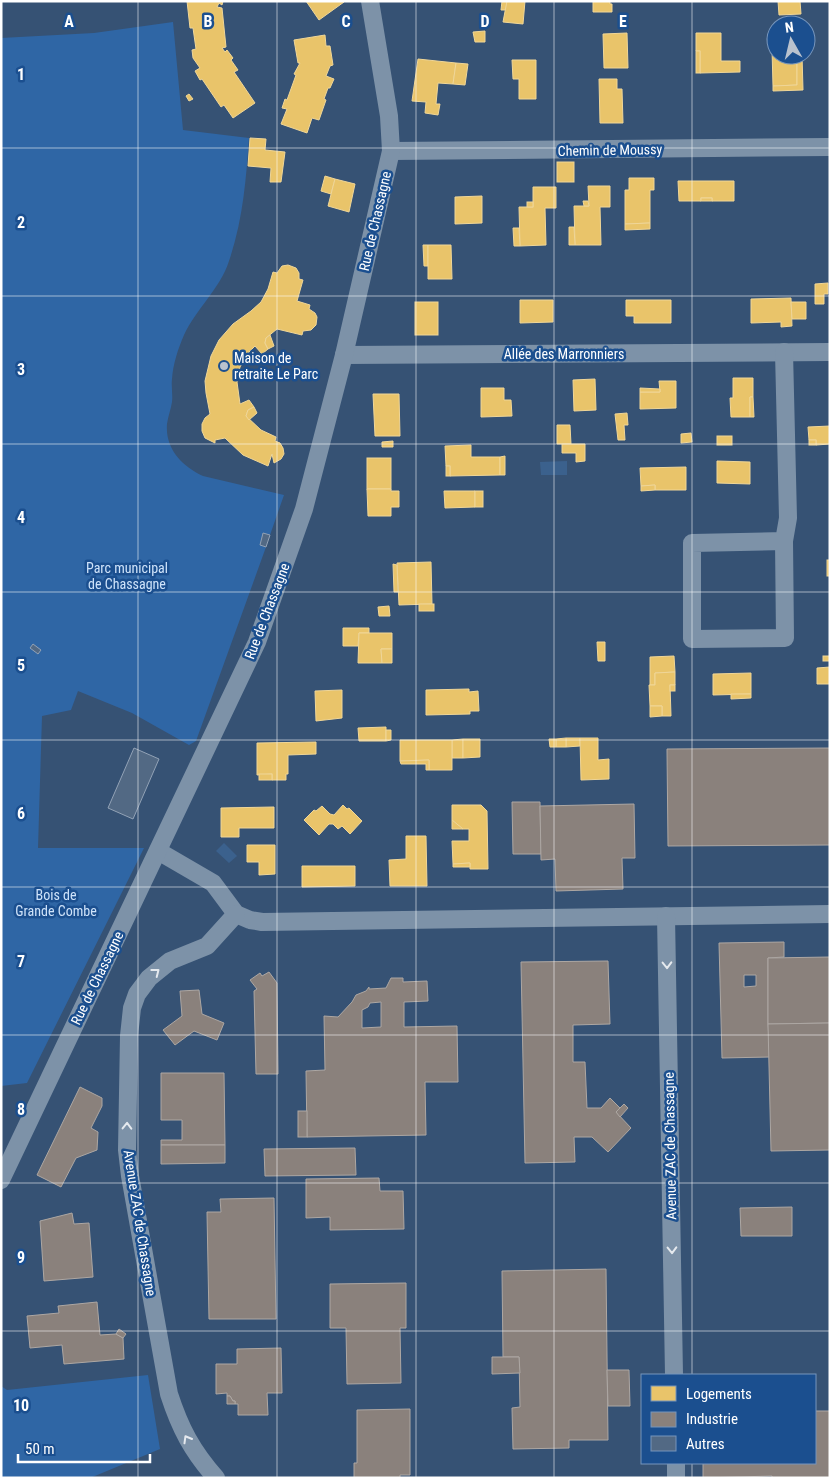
<svg xmlns="http://www.w3.org/2000/svg" width="831" height="1479" viewBox="0 0 831 1479" font-family="'Roboto Condensed',sans-serif">
  <style>
    .green { fill: #2f66a5 }
    .water { fill: #3b618d }
    .homes { fill: #e9c46a; stroke: #f0d697 }
    .industry { fill: #8a817c; stroke: #ada7a3; fill-rule: evenodd }
    .building { fill: #526984; stroke: #92a2b6 }
    .lines { fill: none; stroke-linecap: round; stroke-linejoin: round }
    .minor { stroke: #7d92a8; stroke-width: 18 }
    .oneway { stroke: #e5e9ee }
    .grid { fill: none; stroke: #fff; stroke-width: 1; stroke-opacity: 0.55 }
    .poi-dot { fill: #b9c2ce; stroke: #1b4f8f; stroke-width: 2 }
    .labels { text-anchor: middle; dominant-baseline: central; stroke-width: 5; stroke-linejoin: round; paint-order: stroke }
    .street-label { font-size: 14px; fill: #fff; stroke: #1b4f8f }
    .poi-label { font-size: 14px; fill: #fff; stroke: #1b4f8f; text-anchor: start }
    .park-label { font-size: 14px; fill: #cfe3fa; stroke: #1b4f8f }
    .grid-label { font-size: 16px; text-anchor: middle; font-weight: bold; fill: #fff; stroke: #1b4f8f; stroke-width: 5; stroke-linejoin: round; paint-order: stroke }
  </style>
  <rect width="100%" height="100%" fill="#365274"/>
  <g class="green">
    <path d="M 173,22 L 183,130 L 249,138 C 246,180 243,220 229,261 C 220,289 196,309 184,335 C 178,349 173,364 172,379 C 171,387 173,394 172,402 C 171,409 168,416 167,424 C 165,449 182,466 203,476 L 284,495 L 270,535 L 263,533 L 260,545 L 266,547 L 196,741 L 189,745 L 132,713 L 78,691 L 71,710 L 42,716 L 38,848 L 144,848 L 27,1083 L 1,1086 L 1,38 L 94,33 Z"/>
    <path d="M 148,1375 L 160,1449 L 90,1478 L 1,1478 L 1,1386 L 7,1390 Z"/>
  </g>
  <g class="water">
    <path d="M 567,461 L 567,475 L 541,475 L 540,462 Z"/>
    <path d="M 224,843 L 237,856 L 229,863 L 216,851 Z"/>
  </g>
  <g class="homes">
    <path d="M 187,1 L 223,1 L 222,5 L 219,3 L 217,7 L 222,8 L 226,47 L 222,48 L 225,52 L 227,50 L 233,58 L 231,60 L 238,70 L 234,72 L 255,103 L 233,118 L 224,105 L 221,107 L 202,79 L 200,80 L 195,71 L 200,68 L 193,58 L 192,50 L 196,49 L 193,28 L 190,28 Z"/>
    <path d="M 306,1 L 344,1 L 344,2 L 319,20 Z"/>
    <path d="M 502,1 L 507,1 L 506,10 L 501,10 Z"/>
    <path d="M 507,1 L 525,1 L 523,24 L 503,22 Z"/>
    <path d="M 593,1 L 610,1 L 610,4 L 612,4 L 612,12 L 593,12 Z"/>
    <path d="M 778,1 L 800,1 L 801,14 L 779,15 Z"/>
    <path d="M 485,31 L 485,42 L 475,42 L 473,32 Z"/>
    <path d="M 627,33 L 628,68 L 604,68 L 603,34 Z"/>
    <path d="M 696,33 L 721,33 L 721,61 L 740,61 L 740,72 L 700,73 L 700,51 L 696,51 Z"/>
    <path d="M 325,35 L 326,46 L 330,46 L 333,65 L 330,66 L 326,76 L 334,79 L 330,88 L 328,88 L 324,99 L 326,100 L 319,120 L 312,118 L 307,133 L 281,124 L 287,109 L 282,108 L 285,99 L 287,100 L 296,75 L 294,74 L 300,63 L 298,63 L 294,40 Z"/>
    <path d="M 772,49 L 776,49 L 776,55 L 797,55 L 797,85 L 773,86 Z"/>
    <rect x="696" y="51" width="4" height="22"/>
    <path d="M 797,55 L 802,55 L 803,90 L 773,91 L 773,86 L 797,85 Z"/>
    <path d="M 418,59 L 456,63 L 453,84 L 438,83 L 436,104 L 440,104 L 438,115 L 425,113 L 426,102 L 412,101 Z"/>
    <path d="M 512,60 L 536,60 L 536,99 L 519,99 L 519,79 L 513,79 Z"/>
    <path d="M 456,63 L 468,64 L 465,85 L 453,84 Z"/>
    <path d="M 599,79 L 617,79 L 617,89 L 622,89 L 623,123 L 600,123 Z"/>
    <path d="M 189,94 L 193,99 L 189,101 L 186,96 Z"/>
    <path d="M 250,138 L 266,139 L 265,150 L 285,152 L 281,182 L 270,182 L 271,168 L 248,166 Z"/>
    <rect x="557" y="162" width="17" height="20"/>
    <path d="M 325,176 L 335,179 L 331,194 L 321,191 Z"/>
    <path d="M 629,178 L 654,178 L 654,190 L 650,190 L 650,223 L 625,224 L 625,190 L 629,190 Z"/>
    <path d="M 335,179 L 355,184 L 349,212 L 328,206 Z"/>
    <path d="M 678,181 L 734,181 L 734,201 L 712,201 L 712,198 L 701,198 L 701,201 L 679,201 Z"/>
    <path d="M 588,186 L 610,186 L 610,207 L 600,207 L 601,245 L 575,245 L 574,206 L 589,206 Z"/>
    <path d="M 533,187 L 556,187 L 556,208 L 545,208 L 546,245 L 520,246 L 519,207 L 533,207 Z"/>
    <path d="M 482,196 L 482,223 L 455,224 L 455,197 Z"/>
    <rect x="701" y="198" width="11" height="3"/>
    <path d="M 583,201 L 588,201 L 589,206 L 584,206 Z"/>
    <rect x="527" y="202" width="6" height="5"/>
    <path d="M 650,223 L 650,229 L 625,230 L 625,224 Z"/>
    <path d="M 569,227 L 574,227 L 575,245 L 569,245 Z"/>
    <path d="M 513,228 L 519,228 L 520,246 L 514,246 Z"/>
    <path d="M 423,245 L 428,245 L 428,266 L 424,266 Z"/>
    <path d="M 428,245 L 451,245 L 452,279 L 428,279 Z"/>
    <path d="M 288,265 L 296,268 L 299,273 L 299,279 L 303,280 L 297,301 L 310,305 L 309,309 L 315,313 L 317,317 L 316,325 L 311,330 L 303,331 L 302,335 L 277,329 L 266,338 L 265,343 L 268,349 L 262,354 L 255,346 L 249,352 L 240,367 L 237,382 L 240,404 L 249,400 L 254,407 L 248,410 L 246,416 L 261,430 L 276,437 L 275,441 L 280,443 L 283,448 L 284,454 L 281,459 L 274,463 L 272,454 L 268,466 L 243,455 L 225,438 L 215,440 L 215,443 L 205,438 L 202,431 L 202,424 L 205,418 L 210,414 L 206,393 L 205,381 L 211,356 L 219,340 L 233,324 L 251,311 L 261,302 L 268,289 L 273,272 L 277,273 L 282,266 Z"/>
    <path d="M 828,283 L 828,294 L 824,294 L 824,304 L 815,304 L 815,284 Z"/>
    <path d="M 791,298 L 792,326 L 781,327 L 781,322 L 751,323 L 751,299 Z"/>
    <path d="M 520,300 L 553,300 L 553,322 L 520,323 Z"/>
    <path d="M 626,300 L 671,300 L 671,323 L 634,323 L 634,316 L 626,316 Z"/>
    <rect x="415" y="302" width="23" height="33"/>
    <path d="M 791,302 L 806,302 L 806,319 L 792,319 Z"/>
    <path d="M 270,335 L 274,346 L 268,349 L 265,343 L 266,338 Z"/>
    <path d="M 733,378 L 753,378 L 753,397 L 750,397 L 750,417 L 731,417 L 730,398 L 733,398 Z"/>
    <path d="M 595,379 L 596,410 L 574,411 L 573,380 Z"/>
    <path d="M 659,381 L 676,381 L 676,408 L 640,409 L 640,392 L 660,392 Z"/>
    <path d="M 481,388 L 504,388 L 504,400 L 511,400 L 512,416 L 481,417 Z"/>
    <path d="M 640,388 L 660,389 L 660,392 L 640,392 Z"/>
    <path d="M 373,394 L 399,394 L 400,436 L 375,436 Z"/>
    <path d="M 750,397 L 753,397 L 754,417 L 750,417 Z"/>
    <path d="M 254,407 L 257,413 L 249,420 L 246,416 L 248,410 Z"/>
    <path d="M 627,413 L 628,425 L 624,425 L 625,440 L 618,440 L 615,414 Z"/>
    <path d="M 557,425 L 570,425 L 571,444 L 557,444 Z"/>
    <path d="M 830,426 L 830,444 L 816,445 L 816,440 L 809,440 L 808,427 Z"/>
    <path d="M 691,433 L 692,442 L 681,443 L 681,434 Z"/>
    <rect x="717" y="436" width="15" height="9"/>
    <rect x="809" y="440" width="7" height="5"/>
    <path d="M 393,441 L 393,447 L 382,447 L 382,442 Z"/>
    <path d="M 562,444 L 585,444 L 585,461 L 576,462 L 576,453 L 562,453 Z"/>
    <path d="M 471,445 L 471,457 L 500,457 L 500,475 L 450,476 L 450,466 L 446,466 L 445,446 Z"/>
    <path d="M 505,456 L 505,475 L 500,475 L 500,457 Z"/>
    <rect x="367" y="458" width="24" height="31"/>
    <path d="M 717,461 L 750,462 L 750,484 L 717,483 Z"/>
    <rect x="446" y="466" width="4" height="10"/>
    <path d="M 686,467 L 686,490 L 655,490 L 655,485 L 641,486 L 640,468 Z"/>
    <path d="M 655,485 L 655,490 L 641,491 L 641,486 Z"/>
    <path d="M 367,489 L 391,489 L 391,491 L 399,491 L 399,507 L 391,507 L 391,516 L 368,516 Z"/>
    <path d="M 444,491 L 475,491 L 475,507 L 445,508 Z"/>
    <rect x="475" y="491" width="8" height="16"/>
    <rect x="827" y="560" width="3" height="16"/>
    <path d="M 431,562 L 432,604 L 399,605 L 397,563 Z"/>
    <path d="M 393,564 L 397,565 L 398,592 L 394,592 Z"/>
    <rect x="419" y="604" width="15" height="7"/>
    <path d="M 389,606 L 390,616 L 379,616 L 378,607 Z"/>
    <path d="M 343,628 L 369,628 L 369,633 L 359,633 L 358,646 L 343,646 Z"/>
    <path d="M 359,633 L 392,633 L 392,649 L 381,649 L 382,663 L 358,663 Z"/>
    <path d="M 597,642 L 605,642 L 605,661 L 598,661 Z"/>
    <path d="M 381,649 L 392,649 L 392,663 L 382,663 Z"/>
    <path d="M 674,656 L 675,672 L 655,673 L 655,685 L 650,685 L 650,657 Z"/>
    <rect x="823" y="656" width="7" height="5"/>
    <path d="M 830,667 L 830,684 L 817,684 L 817,668 Z"/>
    <path d="M 675,672 L 675,685 L 670,685 L 671,716 L 662,716 L 662,706 L 650,706 L 649,685 L 655,685 L 655,673 Z"/>
    <path d="M 751,673 L 751,694 L 713,695 L 713,674 Z"/>
    <rect x="670" y="685" width="5" height="6"/>
    <path d="M 469,689 L 469,692 L 478,691 L 479,711 L 470,711 L 470,714 L 426,715 L 426,690 Z"/>
    <path d="M 342,690 L 342,718 L 316,721 L 315,691 Z"/>
    <path d="M 731,694 L 751,694 L 751,698 L 731,699 Z"/>
    <path d="M 650,706 L 662,706 L 662,716 L 650,717 Z"/>
    <path d="M 386,727 L 386,741 L 359,741 L 358,728 Z"/>
    <path d="M 386,730 L 391,730 L 391,740 L 386,741 Z"/>
    <path d="M 566,738 L 580,738 L 580,746 L 566,747 Z"/>
    <path d="M 566,738 L 566,747 L 556,747 L 556,739 Z"/>
    <path d="M 580,738 L 598,738 L 598,760 L 609,759 L 609,779 L 581,780 Z"/>
    <path d="M 463,739 L 463,758 L 452,758 L 452,740 Z"/>
    <path d="M 463,739 L 480,739 L 480,757 L 463,758 Z"/>
    <path d="M 549,739 L 556,739 L 556,747 L 550,747 Z"/>
    <path d="M 400,740 L 452,740 L 452,770 L 429,770 L 429,760 L 400,761 Z"/>
    <path d="M 316,742 L 316,754 L 288,755 L 288,774 L 286,774 L 286,780 L 272,780 L 272,774 L 257,775 L 257,743 Z"/>
    <path d="M 429,760 L 429,770 L 426,770 L 426,764 L 401,764 L 400,761 Z"/>
    <rect x="259" y="774" width="13" height="6"/>
    <path d="M 343,805 L 347,809 L 349,808 L 362,821 L 350,834 L 342,826 L 338,829 L 333,824 L 329,824 L 319,835 L 304,820 L 314,810 L 316,811 L 322,806 L 330,814 L 334,815 Z"/>
    <path d="M 452,805 L 481,805 L 487,811 L 488,869 L 470,869 L 470,863 L 453,864 L 452,841 L 469,841 L 469,829 L 463,829 L 452,820 Z"/>
    <path d="M 274,807 L 274,828 L 239,828 L 239,837 L 221,837 L 221,808 Z"/>
    <path d="M 452,820 L 463,829 L 452,829 Z"/>
    <path d="M 406,836 L 426,836 L 427,886 L 390,886 L 389,860 L 406,859 Z"/>
    <path d="M 247,845 L 275,845 L 275,874 L 259,875 L 259,862 L 247,862 Z"/>
    <path d="M 470,863 L 470,867 L 453,867 L 453,864 Z"/>
    <path d="M 302,866 L 355,866 L 355,886 L 302,887 Z"/>
  </g>
  <g class="industry">
    <path d="M 830,748 L 830,845 L 668,846 L 667,749 Z"/>
    <path d="M 512,802 L 540,802 L 541,854 L 513,854 Z"/>
    <path d="M 634,804 L 635,858 L 622,858 L 623,889 L 556,891 L 555,859 L 541,860 L 540,806 Z"/>
    <path d="M 784,942 L 784,957 L 768,958 L 768,1024 L 770,1057 L 722,1058 L 719,943 ZM 744,975 L 756,975 L 756,986 L 744,987 Z"/>
    <path d="M 830,957 L 830,1023 L 768,1024 L 768,958 Z"/>
    <path d="M 608,961 L 610,1024 L 573,1025 L 573,1062 L 585,1062 L 587,1108 L 601,1108 L 610,1098 L 620,1108 L 616,1112 L 631,1128 L 608,1152 L 592,1137 L 574,1137 L 575,1162 L 525,1163 L 521,962 Z"/>
    <path d="M 269,972 L 277,983 L 278,1074 L 256,1074 L 254,991 L 257,989 L 250,980 L 260,973 L 262,976 Z"/>
    <path d="M 391,978 L 403,978 L 403,982 L 427,981 L 428,1001 L 404,1002 L 404,1027 L 457,1026 L 458,1082 L 425,1082 L 426,1135 L 307,1137 L 306,1071 L 325,1070 L 324,1016 L 338,1017 L 352,1002 L 356,995 L 366,991 L 369,987 L 369,989 L 386,988 ZM 381,1002 L 381,1027 L 362,1028 L 362,1010 L 368,1007 L 370,1003 Z"/>
    <path d="M 199,990 L 202,1014 L 224,1023 L 217,1040 L 194,1031 L 175,1045 L 163,1030 L 182,1016 L 180,991 Z"/>
    <path d="M 830,1023 L 830,1150 L 771,1151 L 768,1024 Z"/>
    <path d="M 161,1073 L 224,1073 L 225,1145 L 161,1145 L 161,1140 L 182,1140 L 182,1120 L 161,1120 Z"/>
    <path d="M 80,1087 L 102,1098 L 102,1106 L 91,1128 L 98,1132 L 97,1150 L 76,1158 L 61,1187 L 37,1175 Z"/>
    <path d="M 624,1104 L 628,1108 L 620,1117 L 616,1112 Z"/>
    <rect x="298" y="1111" width="9" height="26"/>
    <path d="M 161,1145 L 225,1145 L 225,1163 L 161,1164 Z"/>
    <path d="M 355,1148 L 356,1175 L 265,1176 L 264,1149 Z"/>
    <path d="M 379,1178 L 380,1191 L 403,1191 L 404,1229 L 330,1230 L 330,1217 L 306,1218 L 306,1179 Z"/>
    <path d="M 274,1198 L 276,1319 L 209,1319 L 207,1212 L 221,1212 L 220,1199 Z"/>
    <path d="M 792,1207 L 792,1236 L 741,1236 L 740,1208 Z"/>
    <path d="M 72,1213 L 74,1224 L 89,1223 L 93,1277 L 44,1281 L 40,1221 Z"/>
    <path d="M 606,1269 L 608,1440 L 569,1440 L 569,1448 L 513,1449 L 512,1408 L 520,1407 L 519,1357 L 503,1357 L 502,1271 Z"/>
    <path d="M 406,1283 L 406,1328 L 400,1328 L 401,1383 L 347,1384 L 346,1328 L 330,1328 L 330,1284 Z"/>
    <path d="M 97,1302 L 100,1335 L 116,1334 L 123,1338 L 124,1359 L 64,1364 L 62,1345 L 30,1348 L 27,1316 L 59,1313 L 58,1306 Z"/>
    <path d="M 119,1329 L 126,1334 L 123,1338 L 116,1334 Z"/>
    <path d="M 281,1348 L 282,1393 L 267,1393 L 268,1415 L 238,1415 L 238,1404 L 235,1404 L 235,1401 L 233,1401 L 230,1396 L 227,1396 L 227,1393 L 216,1394 L 216,1364 L 237,1364 L 237,1349 Z"/>
    <path d="M 492,1357 L 519,1357 L 520,1373 L 492,1374 Z"/>
    <path d="M 607,1370 L 629,1370 L 630,1406 L 608,1406 Z"/>
    <path d="M 227,1396 L 230,1396 L 233,1401 L 235,1401 L 235,1404 L 227,1404 Z"/>
    <path d="M 410,1409 L 410,1475 L 400,1475 L 400,1478 L 354,1478 L 354,1463 L 357,1463 L 357,1410 Z"/>
    <path d="M 815,1411 L 830,1411 L 830,1478 L 772,1478 L 772,1476 L 703,1478 L 703,1463 L 815,1463 Z"/>
  </g>
  <g class="building">
    <path d="M 263,533 L 270,535 L 266,547 L 260,545 Z"/>
    <path d="M 33,644 L 41,650 L 38,654 L 30,648 Z"/>
    <path d="M 134,748 L 159,759 L 133,819 L 108,808 Z"/>
  </g>
  <g class="lines">
    <g class="minor">
      <path d="M 391,151 L 830,147"/>
      <path d="M 344,355 L 830,352"/>
      <path d="M 784,541 L 692,543 L 692,639 L 785,638 L 784,541 L 788,518 L 784,352"/>
      <path d="M 158,851 L 213,883 L 236,914 L 250,920 L 262,922 L 830,914"/>
      <path d="M 666,916 L 674,1375"/>
      <path d="M 1,1180 L 257,642 L 304,509 L 344,355 L 391,151 L 389,116 L 370,1"/>
      <path d="M 676,1463 L 676,1478"/>
      <path d="M 216,1478 C 192,1451 180,1428 169,1394 L 130,1176 L 127,1150 L 129,1036 L 132,1008 L 137,994 L 149,978 L 170,961 L 207,946 L 236,914"/>
    </g>
  </g>
  <defs><path id="oneway-chevron" d="M-2-3.5L2.5 0L-2 3.5" fill="none" stroke-width="1.6" stroke-linecap="round" stroke-linejoin="round" transform="scale(1.25)"/></defs>
  <g class="oneway">
    <use href="#oneway-chevron" transform="translate(667 965) rotate(89)"/>
    <use href="#oneway-chevron" transform="translate(156 972) rotate(-38)"/>
    <use href="#oneway-chevron" transform="translate(127 1126) rotate(-89)"/>
    <use href="#oneway-chevron" transform="translate(672 1250) rotate(89)"/>
    <use href="#oneway-chevron" transform="translate(187 1439) rotate(-120)"/>
  </g>
  <path class="grid" d="M 138,1 L 138,1478M 277,1 L 277,1478M 416,1 L 416,1478M 554,1 L 554,1478M 692,1 L 692,1375M 1,148 L 830,148M 1,296 L 830,296M 1,444 L 830,444M 1,592 L 830,592M 1,740 L 830,740M 1,887 L 830,887M 1,1035 L 830,1035M 1,1183 L 830,1183M 1,1331 L 830,1331M 692,1463 L 692,1478"/>
  <circle class="poi-dot" cx="224" cy="366" r="5"/>
  <g class="labels">
    <g class="street-label">
      <text transform="translate(610 150) rotate(-1)">Chemin de Moussy</text>
      <text transform="translate(375 221) rotate(-77)">Rue de Chassagne</text>
      <text x="564" y="354">Allée des Marronniers</text>
      <text transform="translate(267 611) rotate(-69)">Rue de Chassagne</text>
      <text transform="translate(97 978) rotate(-64)">Rue de Chassagne</text>
      <text transform="translate(670 1146) rotate(-91)">Avenue ZAC de Chassagne</text>
      <text transform="translate(140 1223) rotate(81)">Avenue ZAC de Chassagne</text>
    </g>
    <g class="poi-label">
      <text x="234" y="358">Maison de<tspan x="234" dy="16">retraite Le Parc</tspan></text>
    </g>
    <g class="park-label">
      <text x="127" y="568">Parc municipal<tspan x="127" dy="16">de Chassagne</tspan></text>
      <text x="56" y="895">Bois de<tspan x="56" dy="16">Grande Combe</tspan></text>
    </g>
  </g>
  <g class="grid-label">
    <text x="69" y="27">A</text>
    <text x="208" y="27">B</text>
    <text x="346" y="27">C</text>
    <text x="485" y="27">D</text>
    <text x="623" y="27">E</text>
    <text x="21" y="80">1</text>
    <text x="21" y="228">2</text>
    <text x="21" y="375">3</text>
    <text x="21" y="523">4</text>
    <text x="21" y="671">5</text>
    <text x="21" y="819">6</text>
    <text x="21" y="967">7</text>
    <text x="21" y="1115">8</text>
    <text x="21" y="1263">9</text>
    <text x="21" y="1411">10</text>
  </g>
  <rect width="831" height="1479" fill="none" stroke="#ffffff" stroke-width="5"/>
  <rect x="641" y="1374" width="175" height="90" fill="#1b4f8f" stroke="#7695bc"/>
  <rect x="651" y="1386" width="25" height="15" fill="#e9c46a" stroke="#7695bc"/>
  <text x="686" y="1399" font-size="15" fill="#ffffff">Logements</text>
  <rect x="651" y="1412" width="25" height="15" fill="#8a817c" stroke="#7695bc"/>
  <text x="686" y="1424" font-size="15" fill="#ffffff">Industrie</text>
  <rect x="651" y="1436" width="25" height="15" fill="#526984" stroke="#7695bc"/>
  <text x="686" y="1449" font-size="15" fill="#ffffff">Autres</text>
  <g transform="translate(791 40) rotate(352)"><circle r="24" fill="#1b4f8f" stroke="#7695bc"/>
  <path d="M0-4L9 19L0 12L-9 19Z" fill="#b9c2ce"/>
  <text y="-8" font-size="14" font-weight="bold" text-anchor="middle" fill="#ffffff">N</text>
  </g>
  <path d="M18 1454v8h132v-8" fill="none" stroke="#ffffff" stroke-width="2.5"/>
  <text x="25" y="1454" font-size="15" fill="#ffffff" stroke="#1b4f8f" stroke-width="4" paint-order="stroke">50 m</text>
</svg>
